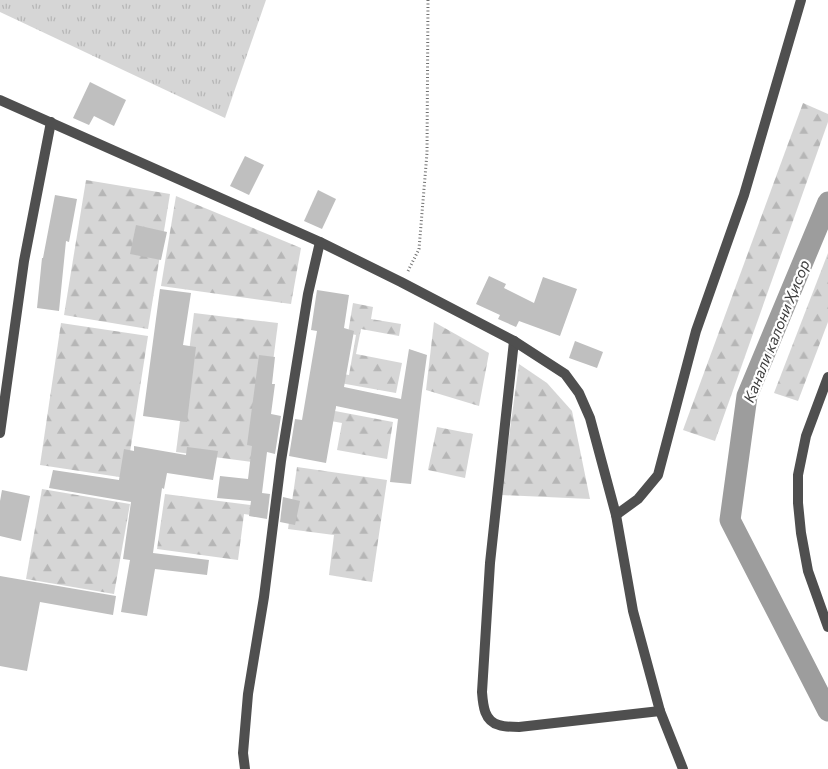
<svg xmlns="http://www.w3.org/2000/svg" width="828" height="769" viewBox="0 0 828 769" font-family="Commissioner,sans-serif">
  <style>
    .grass { fill: url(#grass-tufts) }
    .forest { fill: url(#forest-firs) }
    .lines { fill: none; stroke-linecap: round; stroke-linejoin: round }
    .canal { stroke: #9d9d9d; stroke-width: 21 }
    .building { fill: #bfbfbf }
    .path { stroke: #717171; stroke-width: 3; stroke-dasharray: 1 2.5; stroke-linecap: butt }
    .lane { stroke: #4f4f4f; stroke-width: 10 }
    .street { stroke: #4f4f4f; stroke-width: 10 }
    .labels { text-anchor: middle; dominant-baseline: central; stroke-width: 4.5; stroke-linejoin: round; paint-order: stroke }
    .water-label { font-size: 15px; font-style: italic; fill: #3e3e3e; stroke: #fff }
  </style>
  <defs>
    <pattern id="grass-tufts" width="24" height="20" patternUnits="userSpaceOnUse" patternTransform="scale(1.25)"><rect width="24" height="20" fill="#d6d6d6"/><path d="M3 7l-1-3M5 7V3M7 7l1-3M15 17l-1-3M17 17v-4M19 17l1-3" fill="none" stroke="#b6b6b6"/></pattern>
    <pattern id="forest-firs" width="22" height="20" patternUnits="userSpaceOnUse" patternTransform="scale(1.25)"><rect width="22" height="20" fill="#d6d6d6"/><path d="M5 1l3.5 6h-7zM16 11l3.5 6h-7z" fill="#b6b6b6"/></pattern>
  </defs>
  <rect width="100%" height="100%" fill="#fff"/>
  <path class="grass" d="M 0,0 L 266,0 L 225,118 L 0,12 Z"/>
  <g class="forest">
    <path d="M 803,103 L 828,114 L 828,122 L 715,441 L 683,430 Z"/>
    <path d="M 86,180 L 170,194 L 148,329 L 64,315 Z"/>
    <path d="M 176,196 L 301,248 L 291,304 L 161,286 Z"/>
    <path d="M 828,253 L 828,322 L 798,401 L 774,393 Z"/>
    <path d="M 353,303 L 373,307 L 371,319 L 401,324 L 399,336 L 361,329 L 356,354 L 402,363 L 396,393 L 340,383 L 335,411 L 393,422 L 387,459 L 337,450 L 342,423 L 303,416 L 337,373 L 349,375 L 356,335 L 348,333 Z"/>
    <path d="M 194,313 L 278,323 L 260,463 L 176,452 Z"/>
    <path d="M 434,322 L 489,353 L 479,406 L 426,390 Z"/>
    <path d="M 61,323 L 148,336 L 126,478 L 40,465 Z"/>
    <path d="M 519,364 L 547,383 L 572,411 L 590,499 L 501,495 Z"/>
    <path d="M 437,427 L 473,434 L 465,478 L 428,470 Z"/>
    <path d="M 297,467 L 387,480 L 372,582 L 329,575 L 334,535 L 288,529 Z"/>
    <path d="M 42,489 L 130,504 L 114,594 L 26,579 Z"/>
    <path d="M 165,494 L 258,506 L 257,516 L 244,514 L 238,560 L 157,549 Z"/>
  </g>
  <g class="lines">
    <path class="canal" d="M 828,202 L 747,396 L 730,520 L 828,711"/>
  </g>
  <g class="building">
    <path d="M 90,82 L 126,100 L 114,126 L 94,116 L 89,125 L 73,118 Z"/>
    <path d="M 245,156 L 264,165 L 249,195 L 230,186 Z"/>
    <path d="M 318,190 L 336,199 L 322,229 L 304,221 Z"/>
    <path d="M 55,195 L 77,199 L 69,242 L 66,241 L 59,311 L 37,308 L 42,258 L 43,258 Z"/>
    <path d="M 136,225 L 167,232 L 161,260 L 130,254 Z"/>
    <path d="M 489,276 L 506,284 L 504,288 L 534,303 L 543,277 L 577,289 L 560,336 L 519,321 L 516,327 L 498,319 L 500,315 L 476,304 Z"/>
    <path d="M 160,289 L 191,293 L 183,345 L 196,347 L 187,422 L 143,416 Z"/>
    <path d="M 317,290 L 349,295 L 344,328 L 354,331 L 344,387 L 401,399 L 409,349 L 427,355 L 422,391 L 411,484 L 390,482 L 398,419 L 336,406 L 326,463 L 289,456 L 295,419 L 302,420 L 317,331 L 311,330 Z"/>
    <path d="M 575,341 L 603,352 L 597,368 L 569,358 Z"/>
    <path d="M 259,355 L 275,357 L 272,384 L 275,384 L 271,414 L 281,416 L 275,454 L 267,452 L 262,493 L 270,494 L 267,519 L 249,516 L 251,501 L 217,498 L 220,476 L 248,479 L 252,446 L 247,445 Z"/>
    <path d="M 134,446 L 186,455 L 187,447 L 218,451 L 213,480 L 167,473 L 164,489 L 162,488 L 153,553 L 209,560 L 207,575 L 155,569 L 147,616 L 121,612 L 130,560 L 123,559 L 131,502 L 49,488 L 53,470 L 119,480 L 124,449 L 134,451 Z"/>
    <path d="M 2,490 L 30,496 L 21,541 L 0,536 L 0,501 Z"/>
    <path d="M 283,497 L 300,501 L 295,525 L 280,522 Z"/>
    <path d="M 0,576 L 116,596 L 113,615 L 40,602 L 27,671 L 0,666 Z"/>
  </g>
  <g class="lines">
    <path class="path" d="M 408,271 L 419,249 L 427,153 L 428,0"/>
    <g class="lane">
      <path d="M 514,341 L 490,563 L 482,692 C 483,705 484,721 499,725 C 505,727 513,727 519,727 L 660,711"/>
      <path d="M 828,377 L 806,436 L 798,475 L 798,503 L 801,533 L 808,571 L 828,627"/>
      <path d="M 0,433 L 24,261 L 51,122"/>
      <path d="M 616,515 L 638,499 L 658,475 L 696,331 L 744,195 L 801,0"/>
      <path d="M 245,769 L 243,753 L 248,694 L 264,597 L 281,461 L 308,294 L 320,242"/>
    </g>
    <path class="street" d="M 0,100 L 320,242 L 401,282 L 514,341 L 565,374 L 579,393 L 590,418 L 616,515 L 633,611 L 660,711 L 683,769"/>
  </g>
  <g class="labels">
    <g class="water-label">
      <text transform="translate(776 331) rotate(-68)">Канали калони Ҳисор</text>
    </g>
  </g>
</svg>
